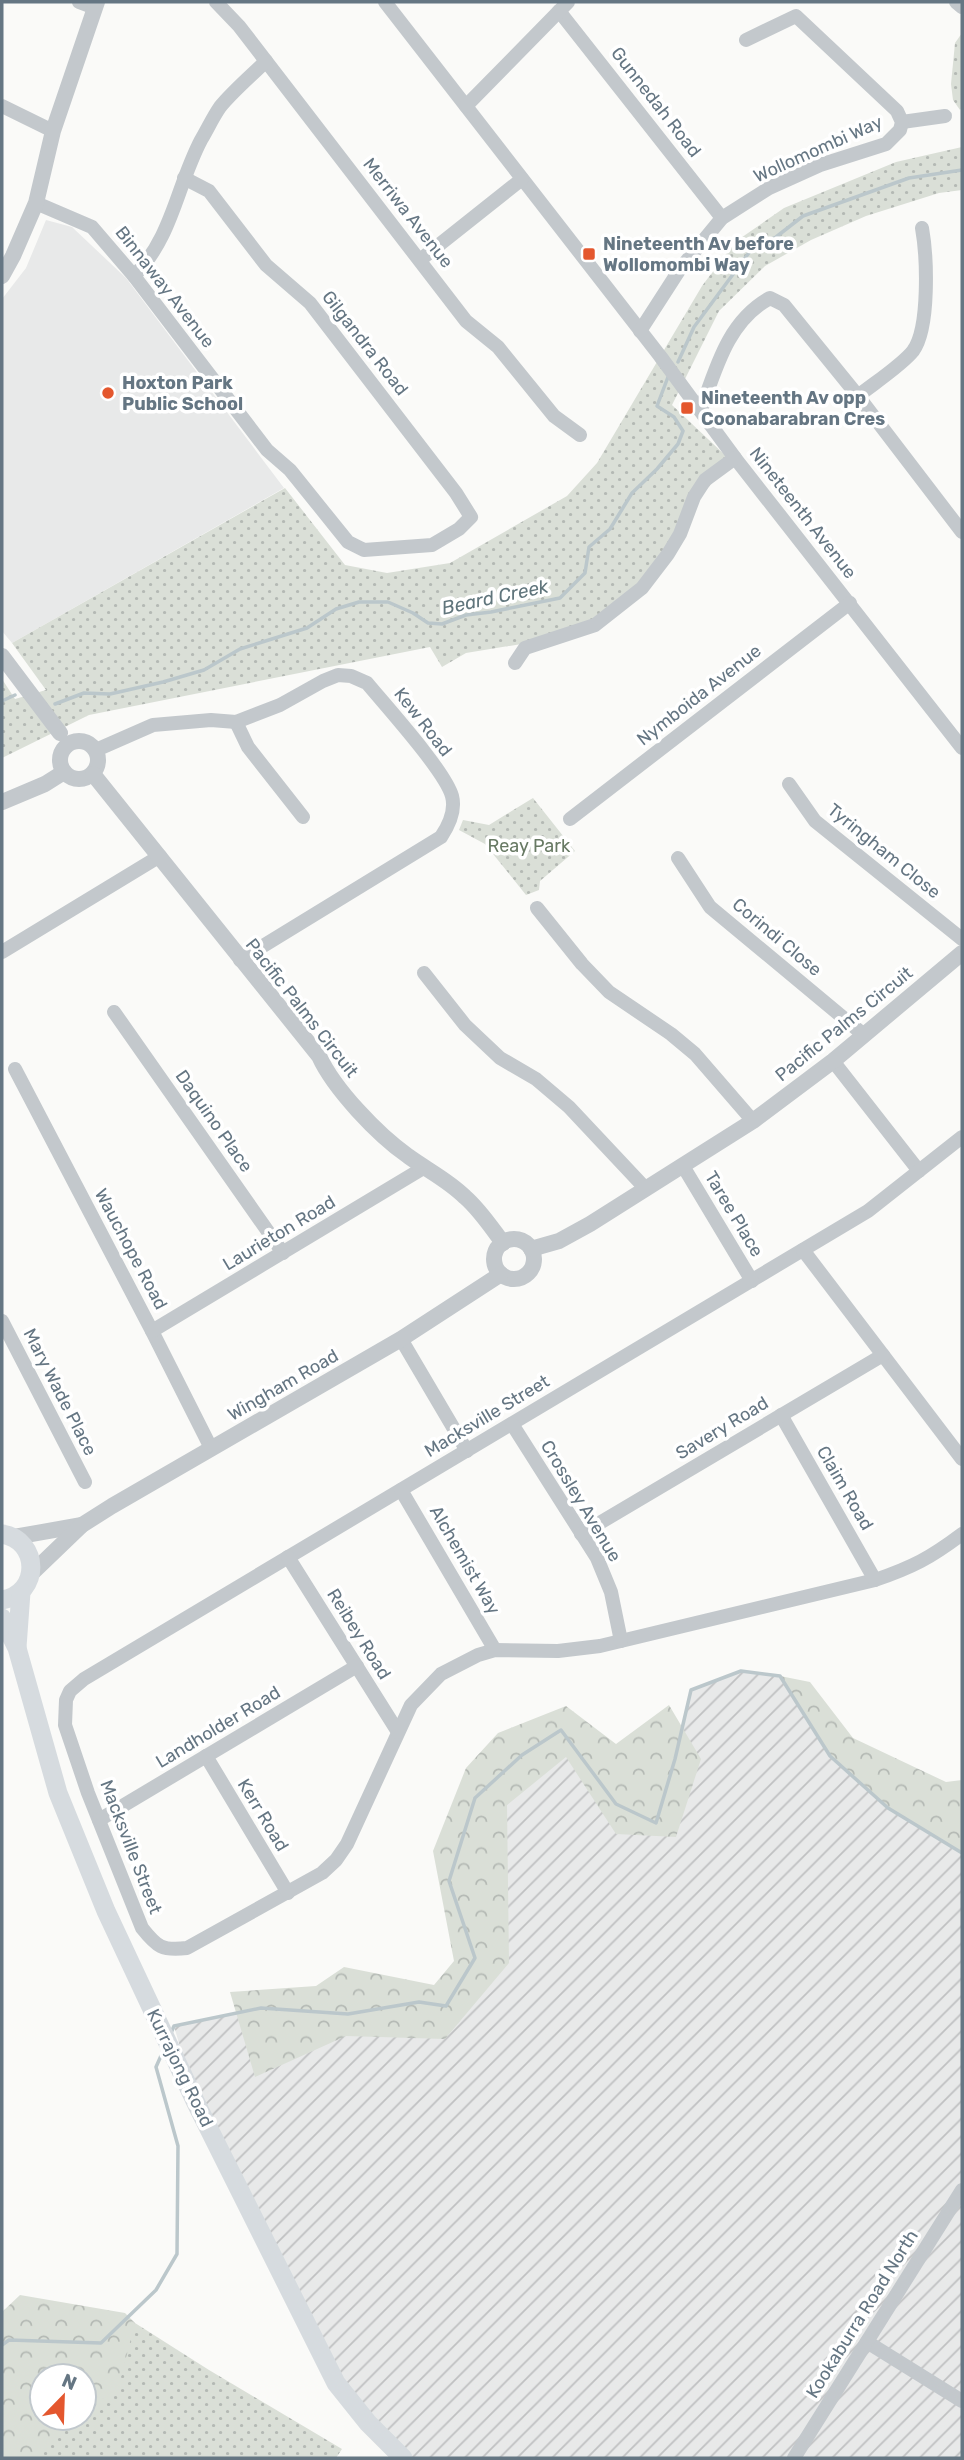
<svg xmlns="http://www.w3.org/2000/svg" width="964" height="2460" viewBox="0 0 964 2460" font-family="Rubik,sans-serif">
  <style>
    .built { fill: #e8e9e9 }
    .industrial { fill: url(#industrial-furrows) }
    .grass { fill: url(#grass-dots); fill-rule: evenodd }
    .forest { fill: url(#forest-crowns) }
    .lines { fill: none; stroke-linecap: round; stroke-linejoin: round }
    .stream { stroke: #bbc7cb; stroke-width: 3.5 }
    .minor { stroke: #c3c8cc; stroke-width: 14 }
    .tertiary { stroke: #c3c8cc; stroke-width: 16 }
    .secondary { stroke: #d6dbdf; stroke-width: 19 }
    .poi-dot { fill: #e4572e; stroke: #fff; stroke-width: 2.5 }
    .labels { text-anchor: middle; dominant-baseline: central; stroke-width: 7; stroke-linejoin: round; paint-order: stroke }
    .street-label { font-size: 18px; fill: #657683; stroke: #fff }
    .poi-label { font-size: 18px; font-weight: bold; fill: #657683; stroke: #fff; text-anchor: start }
    .park-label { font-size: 18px; fill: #687a64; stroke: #fff }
    .water-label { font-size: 19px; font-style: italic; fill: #60757c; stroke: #fff }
  </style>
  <defs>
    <pattern id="industrial-furrows" width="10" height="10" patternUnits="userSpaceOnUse" patternTransform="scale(1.75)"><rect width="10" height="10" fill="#e8e9e9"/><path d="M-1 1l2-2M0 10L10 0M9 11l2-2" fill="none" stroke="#c0c1c2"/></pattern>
    <pattern id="grass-dots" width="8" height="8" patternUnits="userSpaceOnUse" patternTransform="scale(1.75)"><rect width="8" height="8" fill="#dadfd7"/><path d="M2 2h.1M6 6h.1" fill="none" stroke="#b4b9b4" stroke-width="1.8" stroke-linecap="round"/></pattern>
    <pattern id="forest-crowns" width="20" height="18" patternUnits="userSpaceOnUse" patternTransform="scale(1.75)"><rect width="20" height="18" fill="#dadfd7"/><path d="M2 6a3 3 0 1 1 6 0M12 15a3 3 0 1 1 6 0" fill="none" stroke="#b4b9b4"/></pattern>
  </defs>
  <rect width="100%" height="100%" fill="#fafaf8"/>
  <path class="built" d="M 46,220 L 72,227 L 126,278 L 284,488 L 12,643 L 2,631 L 2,299 L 26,268 Z"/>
  <path class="industrial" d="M 741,1671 L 780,1676 L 830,1756 L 888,1808 L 962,1853 L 962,2458 L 409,2458 L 317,2348 L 196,2103 L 174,2026 L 261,2008 L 419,2002 L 475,1958 L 449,1881 L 522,1755 L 675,1759 L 691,1690 Z"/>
  <g class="grass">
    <path d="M 962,33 L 962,107 L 960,110 L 953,100 L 951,84 L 955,43 Z"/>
    <path d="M 962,147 L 962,190 L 939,193 L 866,216 L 811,240 L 765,266 L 719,311 L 672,405 L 727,457 L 716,479 L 703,493 L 674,552 L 605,618 L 540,641 L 466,653 L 442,667 L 430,647 L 89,715 L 2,758 L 2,679 L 15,699 L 46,690 L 12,643 L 285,488 L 345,565 L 387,573 L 450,563 L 567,496 L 597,463 L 702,286 L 735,242 L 784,208 L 896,162 Z"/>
    <path d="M 533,798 L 575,851 L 540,881 L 539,890 L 526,895 L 485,844 L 459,830 L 463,820 L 489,825 Z"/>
    <path d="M 135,2323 L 209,2370 L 342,2449 L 336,2458 L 2,2458 L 2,2357 L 63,2348 ZM 42,2376 L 84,2376 L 84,2418 L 42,2418 Z"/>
  </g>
  <g class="forest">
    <path d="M 780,1676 L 810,1682 L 853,1738 L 946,1782 L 962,1780 L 962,1853 L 888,1808 L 830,1756 Z"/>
    <path d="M 669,1705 L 701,1759 L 676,1837 L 616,1834 L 566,1757 L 507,1805 L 509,1963 L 445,2039 L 346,2036 L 255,2077 L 230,1992 L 316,1986 L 344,1967 L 434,1985 L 454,1961 L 433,1851 L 466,1768 L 498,1733 L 566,1706 L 616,1744 Z"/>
    <path d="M 20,2295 L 125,2313 L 135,2323 L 119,2385 L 84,2415 L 84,2376 L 42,2376 L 42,2418 L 80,2418 L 32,2458 L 2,2458 L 2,2312 Z"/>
  </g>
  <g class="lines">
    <g class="stream">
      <path d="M 678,362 L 694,327 L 751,250 L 776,237 L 803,216 L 909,178 L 962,170"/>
      <path d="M 2,701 L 15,695"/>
      <path d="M 55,704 L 84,693 L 110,694 L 163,682 L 204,670 L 240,649 L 307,628 L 336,609 L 359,602 L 388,602 L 413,613 L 428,623 L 442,624 L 466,615 L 491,612 L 560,598 L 585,573 L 589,547 L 610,529 L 632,493 L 657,469 L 678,444 L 683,431 L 674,417 L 657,406 L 668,377"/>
      <path d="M 171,2033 L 174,2026 L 261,2008 L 348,2014 L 419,2002 L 446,2006 L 475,1958 L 449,1881 L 475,1798 L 522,1755 L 561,1730 L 616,1804 L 656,1823 L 675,1759 L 691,1690 L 741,1671 L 780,1676 L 830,1756 L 888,1808 L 962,1853"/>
      <path d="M 2,2345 L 9,2340 L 101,2343 L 156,2290 L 177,2254 L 178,2146 L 156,2067 L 164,2049"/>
    </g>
    <g class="minor">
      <path d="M 79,2 L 95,8"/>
      <path d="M 216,2 L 239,26 L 466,321 L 498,347 L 554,416 L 580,435"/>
      <path d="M 385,2 L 660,356 L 735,458 L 962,748"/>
      <path d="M 956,2 L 962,7"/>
      <path d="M 559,11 L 722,218"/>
      <path d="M 2,106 L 53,131"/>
      <path d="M 466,106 L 568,2"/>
      <path d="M 902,122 L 945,116"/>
      <path d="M 36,203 L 92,227 L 134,276 L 267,450 L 290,470 L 348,542 L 364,550 L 432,545 L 459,529 L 471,517 L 456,493 L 310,303 L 266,265 L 209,191 L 184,178"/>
      <path d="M 420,260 L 522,179"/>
      <path d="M 134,276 C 173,236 176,188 201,140 C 207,130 213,117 220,107 C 233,91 251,76 266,61"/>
      <path d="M 640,331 L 680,269 L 722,218 L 769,188 L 820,165 L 886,144 L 900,130 L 902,122 L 897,111 L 796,16 L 746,40"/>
      <path d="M 858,396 C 873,384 902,365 913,351 C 930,328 927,256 922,228"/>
      <path d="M 701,410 C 716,368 728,321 770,298 L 784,305 L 858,396 L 962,532"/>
      <path d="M 515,663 L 525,648 L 595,625 L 642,588 L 668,554 L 680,534 L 694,497 L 705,480 L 735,458"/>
      <path d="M 236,722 L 248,747 L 303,817"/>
      <path d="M 96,750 L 153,725 L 211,720 L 236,722 L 280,705 L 323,681 L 338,675 L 351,676 L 367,683 C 386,706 445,771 452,796 C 456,811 449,825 441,837 L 240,960"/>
      <path d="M 789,784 L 815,821 L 962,939"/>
      <path d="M 570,819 L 850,603"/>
      <path d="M 678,858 L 710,907 L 864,1035"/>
      <path d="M 537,908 L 582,964 L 609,992 L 671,1034 L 695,1054 L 753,1121"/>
      <path d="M 2,952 L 160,856"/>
      <path d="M 424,973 L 465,1025 L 500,1058 L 536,1079 L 569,1107 L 646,1189"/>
      <path d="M 114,1012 L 283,1253"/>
      <path d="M 833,1061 L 919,1171"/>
      <path d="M 15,1069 L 152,1331 L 211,1448"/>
      <path d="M 962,1137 L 868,1211 L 84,1679 L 70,1691 L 66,1700 L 65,1725 L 88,1793 L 142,1928 C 157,1947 162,1951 187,1948 L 322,1873 L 336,1860 L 347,1844 L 411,1705 L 441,1674 L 478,1655 L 495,1650 L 558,1651 L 600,1646 L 875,1580 C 913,1567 930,1558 962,1534"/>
      <path d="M 683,1166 L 752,1281"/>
      <path d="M 803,1250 L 962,1459"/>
      <path d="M 2,1321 L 85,1482"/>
      <path d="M 152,1331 L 425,1167"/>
      <path d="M 401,1339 L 467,1451"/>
      <path d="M 781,1415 L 875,1580"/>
      <path d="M 512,1424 L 597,1558 L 611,1592 L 621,1641"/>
      <path d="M 401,1490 L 495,1650"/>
      <path d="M 581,1534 L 883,1355"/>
      <path d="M 288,1557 L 398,1732"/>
      <path d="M 206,1756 L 288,1893"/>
      <path d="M 99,1820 L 357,1666"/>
      <path d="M 867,2342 L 962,2401"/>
      <path d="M 794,2458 L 962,2190"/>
    </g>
    <g class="tertiary">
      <path d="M 2,276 L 13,256 L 36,203 L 53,131 L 97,2"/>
      <path d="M 2,656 L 60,733"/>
      <circle cx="79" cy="760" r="19"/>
      <path d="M 93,774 L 319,1056 C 334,1089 378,1135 408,1156 C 427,1170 448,1180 465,1197 C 480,1210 491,1227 503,1243"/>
      <path d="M 2,802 L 45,784 L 64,772"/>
      <circle cx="514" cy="1259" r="20"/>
      <path d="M 531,1249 L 559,1241 L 590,1224 L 753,1121 L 833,1061 L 962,953"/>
      <path d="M 14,1537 L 82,1525"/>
      <path d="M 32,1573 L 82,1525 L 112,1506 L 401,1339 L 501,1274"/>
    </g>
    <g class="secondary">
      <path d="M 2,1534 C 40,1540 41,1594 2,1600"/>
      <path d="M 2,1618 L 17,1648 L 58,1793 L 106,1911 L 196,2103 L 336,2383 L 368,2423 L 403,2458"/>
      <path d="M 17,1647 L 21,1592"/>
    </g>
  </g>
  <g class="poi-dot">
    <rect x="582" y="247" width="14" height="14" rx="3.5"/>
    <circle cx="108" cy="393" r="7"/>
    <rect x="680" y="401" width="14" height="14" rx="3.5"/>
  </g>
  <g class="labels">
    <g class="street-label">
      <text transform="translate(656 102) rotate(52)">Gunnedah Road</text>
      <text transform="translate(818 149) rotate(-24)">Wollomombi Way</text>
      <text transform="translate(408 213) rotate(52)">Merriwa Avenue</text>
      <text transform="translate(165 287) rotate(52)">Binnaway Avenue</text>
      <text transform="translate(365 343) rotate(52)">Gilgandra Road</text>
      <text transform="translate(803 513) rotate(52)">Nineteenth Avenue</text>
      <text transform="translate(699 695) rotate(-38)">Nymboida Avenue</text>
      <text transform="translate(423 722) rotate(52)">Kew Road</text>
      <text transform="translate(884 851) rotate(39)">Tyringham Close</text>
      <text transform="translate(777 937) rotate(40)">Corindi Close</text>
      <text transform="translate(302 1008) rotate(52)">Pacific Palms Circuit</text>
      <text transform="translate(844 1024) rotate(-39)">Pacific Palms Circuit</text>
      <text transform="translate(214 1121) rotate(55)">Daquino Place</text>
      <text transform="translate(734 1214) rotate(59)">Taree Place</text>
      <text transform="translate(279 1233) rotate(-31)">Laurieton Road</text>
      <text transform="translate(131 1249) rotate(62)">Wauchope Road</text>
      <text transform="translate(283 1385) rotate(-30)">Wingham Road</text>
      <text transform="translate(60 1392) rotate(63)">Mary Wade Place</text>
      <text transform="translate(487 1416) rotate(-31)">Macksville Street</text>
      <text transform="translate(722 1428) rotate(-31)">Savery Road</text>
      <text transform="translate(845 1488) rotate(60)">Claim Road</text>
      <text transform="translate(581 1501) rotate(59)">Crossley Avenue</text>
      <text transform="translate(465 1560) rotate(60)">Alchemist Way</text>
      <text transform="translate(359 1634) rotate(58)">Reibey Road</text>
      <text transform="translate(218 1727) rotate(-31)">Landholder Road</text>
      <text transform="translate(263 1815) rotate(59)">Kerr Road</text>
      <text transform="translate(131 1847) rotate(69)">Macksville Street</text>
      <text transform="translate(180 2068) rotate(64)">Kurrajong Road</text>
      <text transform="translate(862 2314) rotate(-58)">Kookaburra Road North</text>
    </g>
    <g class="poi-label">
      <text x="603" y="244">Nineteenth Av before<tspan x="603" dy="21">Wollomombi Way</tspan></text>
      <text x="122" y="383">Hoxton Park<tspan x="122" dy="21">Public School</tspan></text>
      <text x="701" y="398">Nineteenth Av opp<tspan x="701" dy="21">Coonabarabran Cres</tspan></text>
    </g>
    <g class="park-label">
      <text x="529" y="846">Reay Park</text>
    </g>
    <g class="water-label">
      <text transform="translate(495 597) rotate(-12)">Beard Creek</text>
    </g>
  </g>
  <rect width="964" height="2460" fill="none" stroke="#657683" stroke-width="7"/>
  <g transform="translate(63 2397) rotate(23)"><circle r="33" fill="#ffffff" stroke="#c1c8cd" stroke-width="2"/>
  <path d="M0-5L12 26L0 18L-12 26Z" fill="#e4572e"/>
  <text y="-10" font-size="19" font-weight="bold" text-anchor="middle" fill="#657683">N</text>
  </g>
</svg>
